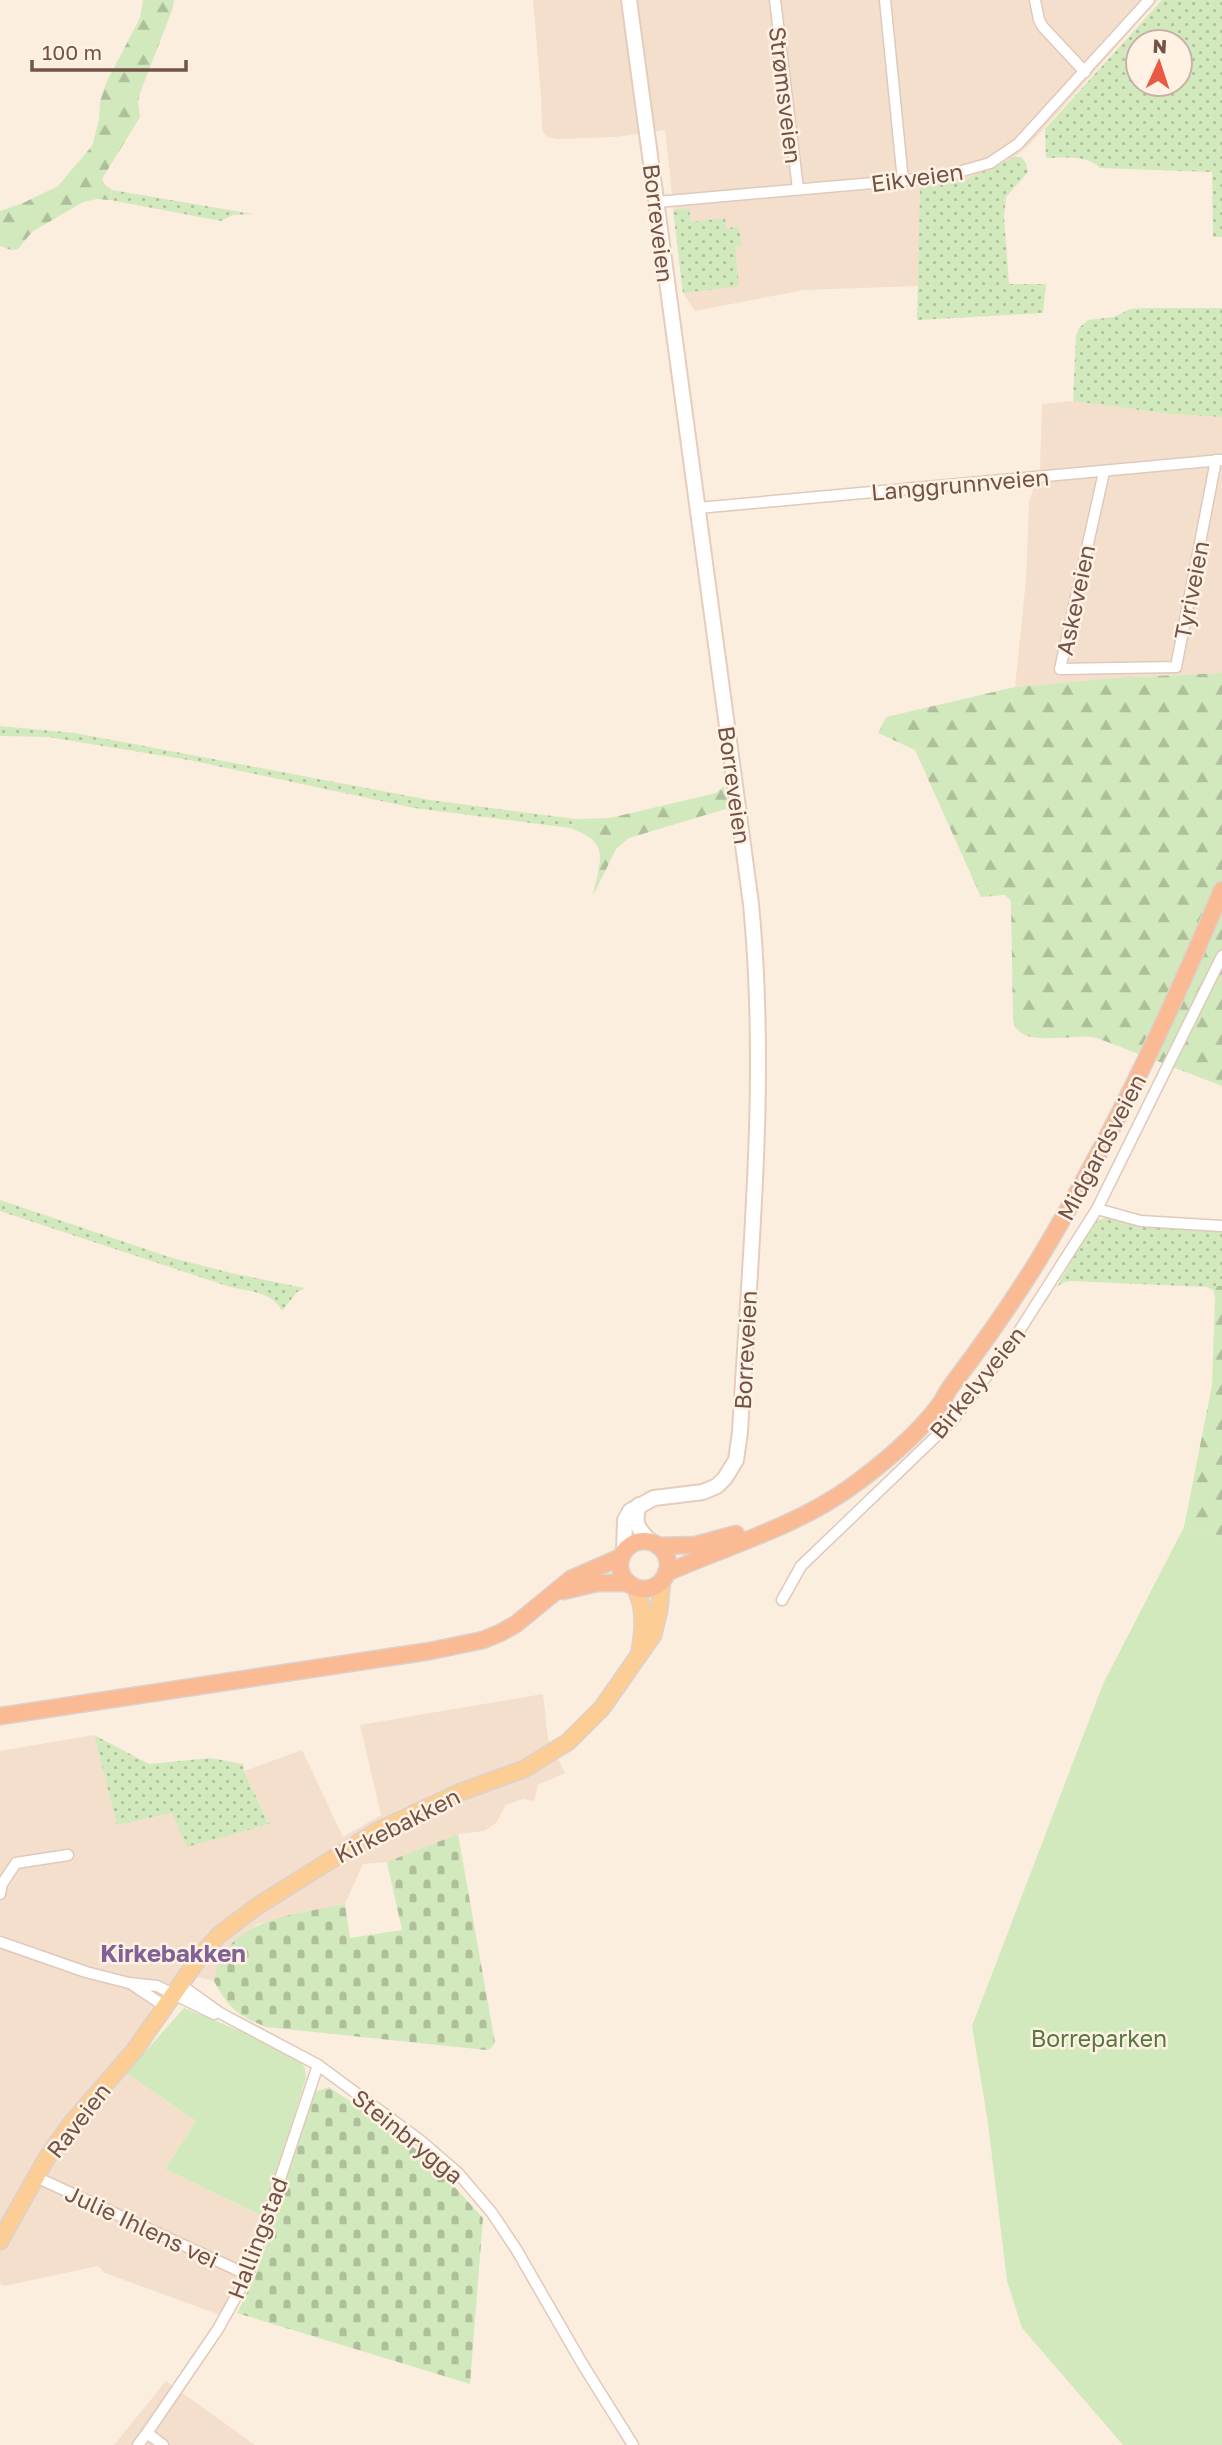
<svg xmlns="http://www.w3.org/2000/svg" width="1222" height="2445" viewBox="0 0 1222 2445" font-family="'Golos Text',sans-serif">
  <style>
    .residential { fill: #f4dfcd }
    .grass { fill: url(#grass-dots); fill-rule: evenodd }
    .forest { fill: url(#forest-firs) }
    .cemetery { fill: url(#cemetery-stones) }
    .park { fill: #d2e9bd }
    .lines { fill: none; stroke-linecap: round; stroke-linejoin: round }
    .minor-casing { stroke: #e0c9bb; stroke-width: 13 }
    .secondary-casing { stroke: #e7ccbb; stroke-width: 18 }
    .primary-casing { stroke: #dad2cf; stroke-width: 19 }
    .trunk-casing { stroke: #dad2cf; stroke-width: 19 }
    .minor { stroke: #fff; stroke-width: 10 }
    .secondary { stroke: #fff; stroke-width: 14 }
    .primary { stroke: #fcce95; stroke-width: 16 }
    .trunk { stroke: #faba94; stroke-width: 16 }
    .labels { text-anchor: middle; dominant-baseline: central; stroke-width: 5; stroke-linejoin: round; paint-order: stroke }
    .street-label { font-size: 23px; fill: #725347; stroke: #fff2e4 }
    .park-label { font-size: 23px; fill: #54783f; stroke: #fff2e4 }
    .neighbourhood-label { font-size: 24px; font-weight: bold; fill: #806296; stroke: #fff2e4 }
  </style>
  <defs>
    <pattern id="grass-dots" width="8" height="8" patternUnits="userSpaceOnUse" patternTransform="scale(1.75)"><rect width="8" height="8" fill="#d2e9bd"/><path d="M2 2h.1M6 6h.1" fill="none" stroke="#afbf9b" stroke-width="1.8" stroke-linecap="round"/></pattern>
    <pattern id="forest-firs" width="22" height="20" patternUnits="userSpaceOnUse" patternTransform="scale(1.75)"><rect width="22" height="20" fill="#d2e9bd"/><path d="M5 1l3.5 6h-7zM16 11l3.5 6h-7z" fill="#afbf9b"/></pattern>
    <pattern id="cemetery-stones" width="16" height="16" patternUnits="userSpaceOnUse" patternTransform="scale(1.75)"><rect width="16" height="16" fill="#d2e9bd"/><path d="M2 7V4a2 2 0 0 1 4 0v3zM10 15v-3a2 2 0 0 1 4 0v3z" fill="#afbf9b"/></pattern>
  </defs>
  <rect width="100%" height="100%" fill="#fceede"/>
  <g class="residential">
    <path d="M 533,0 L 1158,0 L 1031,143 L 1015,157 L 967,180 L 921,187 L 918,286 L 804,290 L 695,311 L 683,293 L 665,130 L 616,137 L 558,139 L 547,137 L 542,130 L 541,97 Z"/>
    <path d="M 1073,401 L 1170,414 L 1222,417 L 1222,673 L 1113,678 L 1015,687 L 1026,579 L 1029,502 L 1040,468 L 1042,404 Z"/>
    <path d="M 543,1694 L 548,1738 L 565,1773 L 538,1785 L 534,1801 L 523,1799 L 506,1805 L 496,1823 L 484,1831 L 458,1834 L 387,1862 L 363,1864 L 345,1904 L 257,1924 L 219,1961 L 214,1981 L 194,1976 L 151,2008 L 126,2073 L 196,2121 L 165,2169 L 263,2216 L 246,2263 L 220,2315 L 105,2273 L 98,2266 L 4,2286 L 0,2284 L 0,1751 L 94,1735 L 117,1825 L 172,1813 L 269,1823 L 244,1771 L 302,1750 L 343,1837 L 381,1815 L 360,1725 Z"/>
    <path d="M 166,2381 L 255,2445 L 114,2445 Z"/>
  </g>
  <g class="grass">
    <path d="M 1162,0 L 1222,0 L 1222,237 L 1213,237 L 1212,172 L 1100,168 C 1087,154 1064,158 1046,158 L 1045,129 ZM 1180,42 L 1180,84 L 1138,84 L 1138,42 Z"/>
    <path d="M 1015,157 L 1021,157 L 1026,163 L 1028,172 L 1006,197 L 1004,217 L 1009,284 L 1046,284 L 1043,313 L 917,320 L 920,187 L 967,179 Z"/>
    <path d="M 112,190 L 253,214 L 233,215 L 221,221 L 110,200 Z"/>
    <path d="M 689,208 L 691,222 L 725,218 L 726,228 L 739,227 L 742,246 L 735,247 L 739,286 L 683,293 L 673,210 Z"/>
    <path d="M 1148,308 L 1222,308 L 1222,417 L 1170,414 L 1073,401 L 1076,335 L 1079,328 L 1088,320 L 1114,317 L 1130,309 Z"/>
    <path d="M 0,726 L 75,733 L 430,800 L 576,819 L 570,828 L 414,808 L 189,760 L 48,737 L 0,736 Z"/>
    <path d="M 0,1200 L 169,1257 L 231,1273 L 305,1288 L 297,1292 L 282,1311 C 273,1292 249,1291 230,1287 L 0,1211 Z"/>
    <path d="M 1109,1217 L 1222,1230 L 1222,1286 L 1216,1286 L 1213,1290 L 1207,1287 L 1071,1281 L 1062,1283 L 1056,1288 L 1091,1226 L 1098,1220 Z"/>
    <path d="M 94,1735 L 149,1764 L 210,1758 L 243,1764 L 244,1771 L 269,1824 L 187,1847 L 172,1813 L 117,1825 Z"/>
  </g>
  <g class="forest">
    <path d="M 143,0 L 174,0 L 173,8 L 140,93 L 138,102 L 140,117 L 102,179 L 105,185 L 112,190 L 110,200 L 97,199 L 83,202 L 32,232 L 18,249 L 11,250 L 0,246 L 0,211 L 23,203 L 58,186 L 92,146 L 99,120 L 100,102 L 106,83 L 140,18 Z"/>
    <path d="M 1222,673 L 1222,1086 L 1097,1038 C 1074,1032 1016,1051 1013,1019 L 1011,901 L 1005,895 L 981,897 L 915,750 L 878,733 L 886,717 L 1015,687 L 1113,678 Z"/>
    <path d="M 724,786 L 729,808 L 629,838 L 616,849 L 593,896 C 600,860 612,843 570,828 L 576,819 L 610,818 L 716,793 Z"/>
    <path d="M 1216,1286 L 1222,1286 L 1222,1537 L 1184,1527 L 1212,1385 L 1215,1296 L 1213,1290 Z"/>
  </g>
  <g class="cemetery">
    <path d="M 458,1834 L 495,2043 L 491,2048 L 486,2050 L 266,2027 C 237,2015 229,2009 214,1981 C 216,1975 216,1966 220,1960 C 242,1916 302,1914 345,1904 L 350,1938 L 402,1930 L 387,1862 Z"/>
    <path d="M 329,2087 L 396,2132 L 438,2169 L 483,2218 L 470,2384 L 237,2313 L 256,2275 L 314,2092 Z"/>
  </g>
  <g class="park">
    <path d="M 1184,1527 L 1222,1537 L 1222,2445 L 1123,2445 L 1022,2328 L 1007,2281 L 988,2123 L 972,2026 L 1103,1684 Z"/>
    <path d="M 184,2008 L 260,2039 L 297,2058 L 305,2068 L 306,2078 L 263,2216 L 165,2169 L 196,2121 L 126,2073 Z"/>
  </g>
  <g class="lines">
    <defs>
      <g id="minor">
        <path d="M 775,0 L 798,189"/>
        <path d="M 885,0 L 903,181"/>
        <path d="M 1035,0 L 1039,20 L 1043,27 L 1085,72"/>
        <path d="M 657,202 L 941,177 L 990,163 L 1018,144 L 1149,0"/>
        <path d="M 1104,472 L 1060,669 L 1176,667 L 1216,460"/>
        <path d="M 698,508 L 1221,460"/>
        <path d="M 1097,1209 L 1141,1221 L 1222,1226"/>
        <path d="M 782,1600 L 801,1566 L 952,1421 L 1009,1347 L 1097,1209 L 1222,956"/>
        <path d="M 0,1894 L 2,1884 L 16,1863 L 68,1855"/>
        <path d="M 0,1942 L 86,1972 L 129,1983 L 157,1986 L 214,2014"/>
        <path d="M 133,1985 L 166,2007"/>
        <path d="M 181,1985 L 220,2013 L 318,2065 L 421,2141 L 458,2173 L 492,2213 L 516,2249 L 583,2365 L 633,2445"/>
        <path d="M 36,2177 L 248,2275"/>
        <path d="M 138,2445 L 147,2433"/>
        <path d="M 163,2445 L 147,2433 L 218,2329 L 248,2275 L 318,2065"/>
      </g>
      <g id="secondary">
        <path d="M 639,1505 C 633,1524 638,1529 651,1542"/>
        <path d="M 624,1551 L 625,1520 L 630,1511 L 654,1498 L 703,1492 L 717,1486 L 725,1478 L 736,1460 L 740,1432 C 750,1256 768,1080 751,904 L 629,0"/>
      </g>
      <g id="primary">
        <path d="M 635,1587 C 645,1607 644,1628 640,1650"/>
        <path d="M 0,2241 L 46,2159 L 70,2125 L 134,2051 L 201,1955 L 219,1935 L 256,1907 L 377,1831 L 458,1793 L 524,1769 L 568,1742 L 602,1708 L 653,1635 L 659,1611 L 662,1580"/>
      </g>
      <g id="trunk">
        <circle cx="644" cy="1565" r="24"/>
        <path d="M 658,1546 L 696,1545 L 736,1534"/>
        <path d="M 666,1573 C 727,1546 792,1528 848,1489 C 879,1467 919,1434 941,1403 C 945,1397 947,1391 952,1385 C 983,1344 1012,1303 1039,1259 C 1110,1141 1169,1017 1222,890"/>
        <path d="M 563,1591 L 597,1583 L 629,1583"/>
        <path d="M 0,1716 L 430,1651 L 483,1640 L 500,1633 L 516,1624 L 571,1579 L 621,1557"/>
      </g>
    </defs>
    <use href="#minor" class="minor-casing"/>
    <use href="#secondary" class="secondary-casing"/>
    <use href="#primary" class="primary-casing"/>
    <use href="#trunk" class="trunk-casing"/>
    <use href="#minor" class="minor"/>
    <use href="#secondary" class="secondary"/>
    <use href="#primary" class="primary"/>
    <use href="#trunk" class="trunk"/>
  </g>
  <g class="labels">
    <g class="street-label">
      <text transform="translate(786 95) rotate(83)">Strømsveien</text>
      <text transform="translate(917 177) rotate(-8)">Eikveien</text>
      <text transform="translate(659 223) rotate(83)">Borreveien</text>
      <text transform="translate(960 484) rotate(-5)">Langgrunnveien</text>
      <text transform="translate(1191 590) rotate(-79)">Tyriveien</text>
      <text transform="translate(1075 600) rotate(-78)">Askeveien</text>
      <text transform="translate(735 785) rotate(82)">Borreveien</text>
      <text transform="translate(1101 1147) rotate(-62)">Midgardsveien</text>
      <text transform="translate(745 1350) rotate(-87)">Borreveien</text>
      <text transform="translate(977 1382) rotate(-51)">Birkelyveien</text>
      <text transform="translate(397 1825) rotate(-27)">Kirkebakken</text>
      <text transform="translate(78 2120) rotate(-52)">Raveien</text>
      <text transform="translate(408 2136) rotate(39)">Steinbrygga</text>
      <text transform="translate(142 2226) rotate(25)">Julie Ihlens vei</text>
      <text transform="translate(257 2238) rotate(-69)">Hallingstad</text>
    </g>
    <g class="park-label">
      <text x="1099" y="2038">Borreparken</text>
    </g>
    <g class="neighbourhood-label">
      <text x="173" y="1952">Kirkebakken</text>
    </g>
  </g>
  <g transform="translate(1159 63) rotate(3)"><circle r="33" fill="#fff2e4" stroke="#c7b2a5" stroke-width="2"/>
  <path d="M0-5L12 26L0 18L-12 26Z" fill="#e85a41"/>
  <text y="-10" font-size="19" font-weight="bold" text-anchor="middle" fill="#725347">N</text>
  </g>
  <path d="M32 60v10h154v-10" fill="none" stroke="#725347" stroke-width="3.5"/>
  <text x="42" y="60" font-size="21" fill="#725347" stroke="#fff2e4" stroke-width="5" paint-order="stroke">100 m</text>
</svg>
